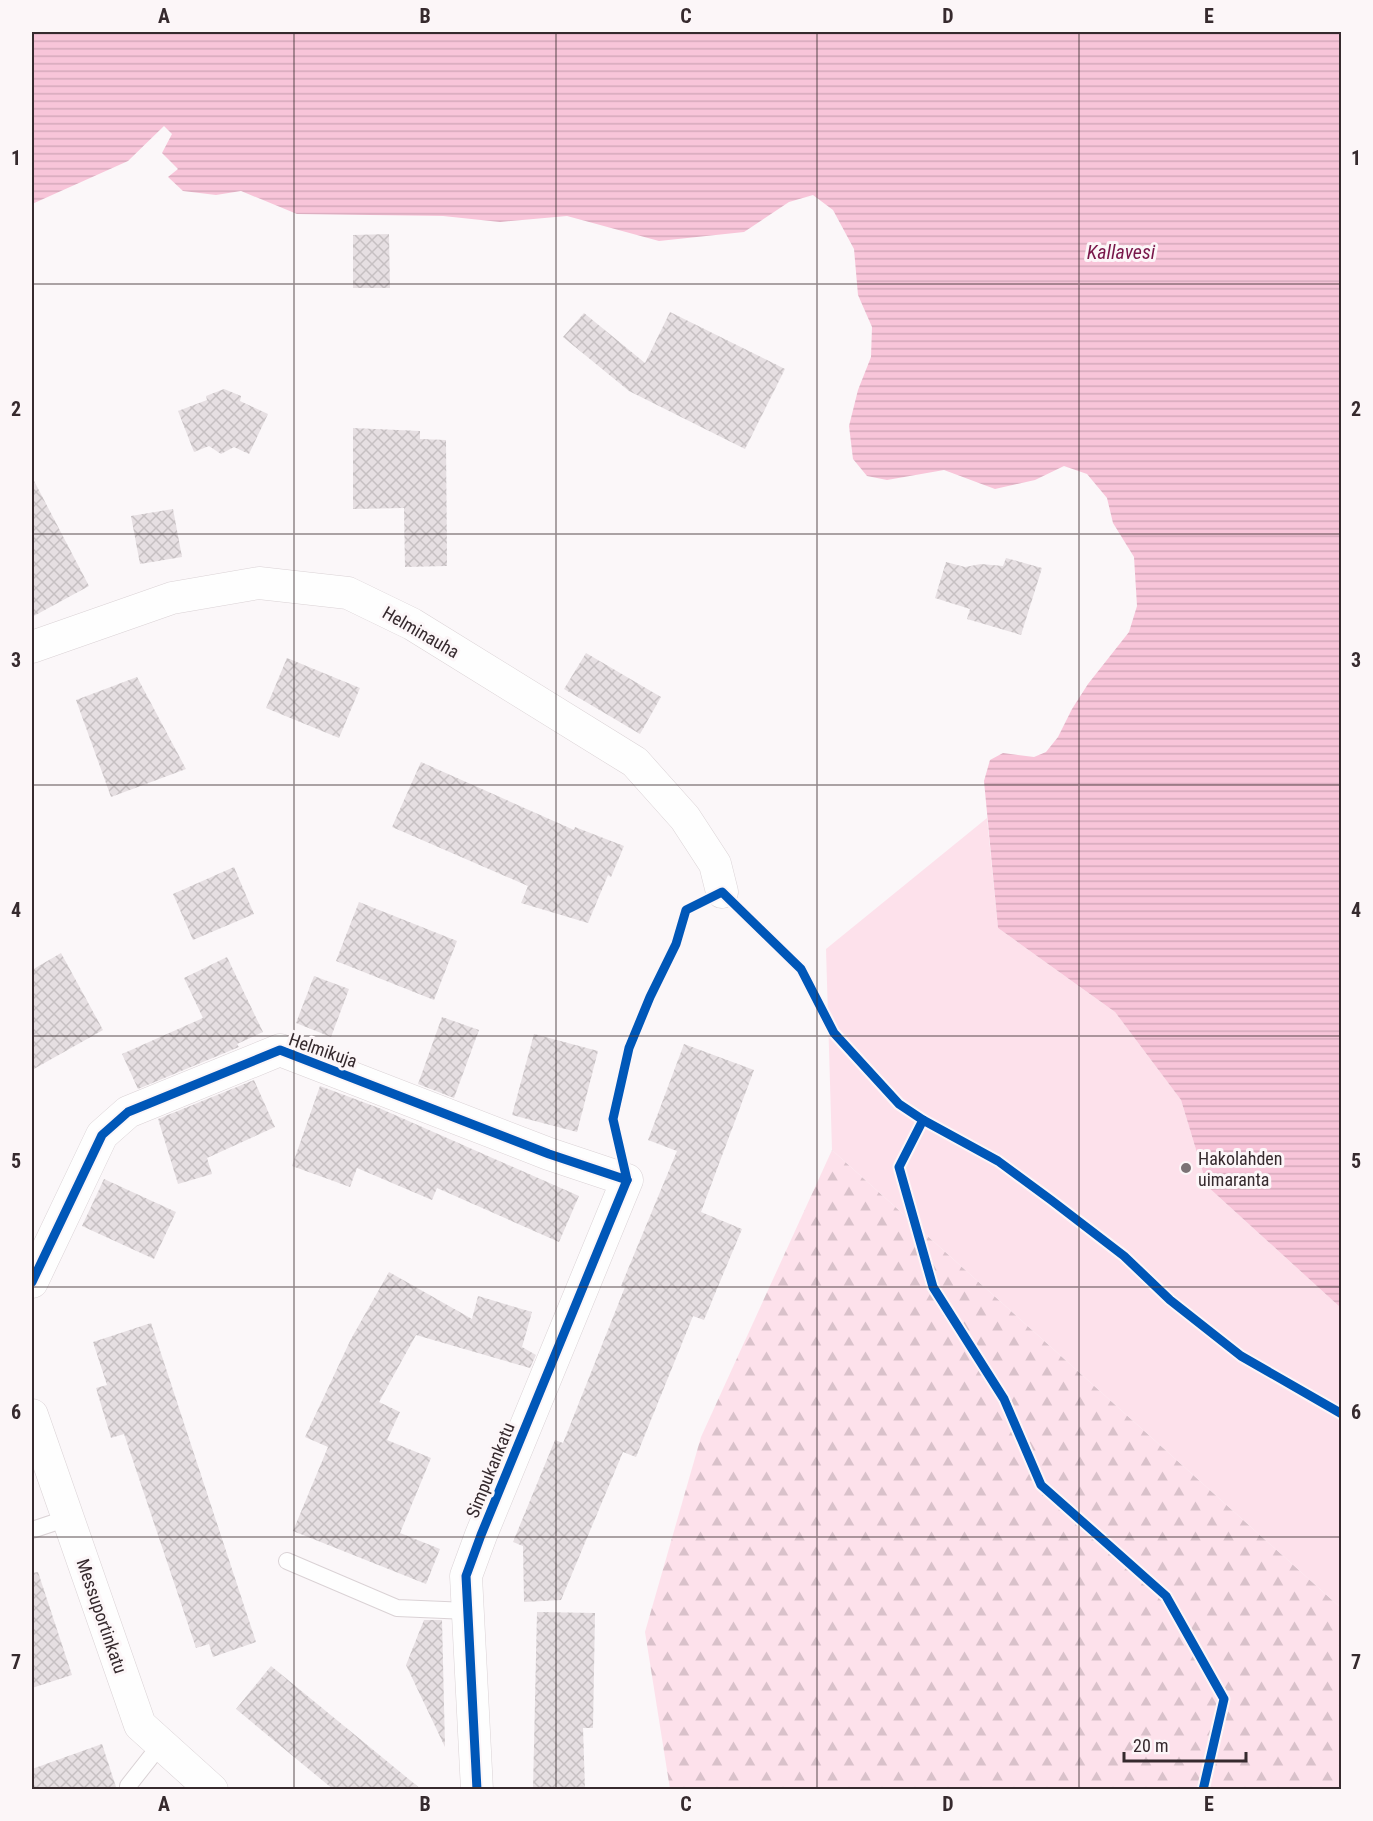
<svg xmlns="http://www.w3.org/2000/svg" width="1373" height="1821" viewBox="0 0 1373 1821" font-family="'Roboto Condensed',sans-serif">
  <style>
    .forest { fill: url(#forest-firs) }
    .green { fill: #fde1eb }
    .water { fill: url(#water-rules) }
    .building { fill: url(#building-cross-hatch) }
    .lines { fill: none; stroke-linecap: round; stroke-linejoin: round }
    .lane-casing { stroke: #dad2d5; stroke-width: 18 }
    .street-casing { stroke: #dad2d5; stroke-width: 33 }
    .lane { stroke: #fefefe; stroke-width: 16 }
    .street { stroke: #fefefe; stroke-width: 32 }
    .cycleway-casing { stroke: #fcf6f8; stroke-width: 13 }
    .cycleway { stroke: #0057b8; stroke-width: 9 }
    .grid { fill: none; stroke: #362a2e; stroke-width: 1.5; stroke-opacity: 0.55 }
    .poi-dot { fill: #7b7275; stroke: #fcf6f8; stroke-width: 2 }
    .labels { text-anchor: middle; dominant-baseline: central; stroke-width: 6; stroke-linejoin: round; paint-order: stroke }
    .street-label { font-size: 18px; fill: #362a2e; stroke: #fcf6f8 }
    .poi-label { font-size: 18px; fill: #362a2e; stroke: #fcf6f8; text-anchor: start }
    .water-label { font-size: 20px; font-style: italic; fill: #79164a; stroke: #fcf6f8 }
    .neatline { fill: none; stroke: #362a2e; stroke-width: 2 }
    .grid-label { font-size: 20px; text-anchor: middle; font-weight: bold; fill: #362a2e }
  </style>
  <defs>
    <pattern id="forest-firs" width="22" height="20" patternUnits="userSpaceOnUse" patternTransform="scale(1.5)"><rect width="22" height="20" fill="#fde1eb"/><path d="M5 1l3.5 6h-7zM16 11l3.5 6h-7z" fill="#d9c1ca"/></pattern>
    <pattern id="water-rules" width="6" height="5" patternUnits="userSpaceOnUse" patternTransform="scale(1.5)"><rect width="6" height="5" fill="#f8c5d9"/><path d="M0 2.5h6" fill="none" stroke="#d5a9bb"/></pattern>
    <pattern id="building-cross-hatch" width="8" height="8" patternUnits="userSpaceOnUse" patternTransform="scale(1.5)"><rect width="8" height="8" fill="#e6dfe2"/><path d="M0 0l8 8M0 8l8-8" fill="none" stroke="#c6c0c2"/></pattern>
  </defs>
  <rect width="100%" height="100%" fill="#fbf7f9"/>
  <path class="forest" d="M 832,1150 L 1341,1608 L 1341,1789 L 670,1789 L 645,1632 L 701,1437 Z"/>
  <path class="green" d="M 987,818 L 998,928 L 1115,1012 L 1181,1100 L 1207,1186 L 1341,1308 L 1341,1608 L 832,1150 L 826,949 Z"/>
  <path class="water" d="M 32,32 L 1341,32 L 1341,1308 L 1207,1186 L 1181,1100 L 1115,1012 L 998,928 L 984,781 L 990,760 L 1003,753 L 1034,757 L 1046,752 L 1058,737 L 1072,709 L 1088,684 L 1129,632 L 1137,606 L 1134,557 L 1113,523 L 1107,498 L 1087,474 L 1064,466 L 1035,480 L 995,489 L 944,470 L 887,480 L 867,476 L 853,459 L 849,426 L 858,390 L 871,357 L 872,327 L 858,295 L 854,249 L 833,210 L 813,195 L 789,202 L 744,232 L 659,241 L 567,216 L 500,222 L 443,216 L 297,214 L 241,191 L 216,195 L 183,191 L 168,177 L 178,169 L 162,153 L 172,134 L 164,126 L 128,161 L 32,204 Z"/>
  <g class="building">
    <path d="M 389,234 L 390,288 L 353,288 L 353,235 Z"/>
    <path d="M 670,312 L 785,369 L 745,449 L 629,391 L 563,337 L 584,313 L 645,363 Z"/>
    <path d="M 224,389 L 241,396 L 240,401 L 268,414 L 249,454 L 234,447 L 221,454 L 209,446 L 194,452 L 178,411 L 207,400 L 206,396 Z"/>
    <path d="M 353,428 L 420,431 L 420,439 L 446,440 L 447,566 L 405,567 L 404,508 L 353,509 Z"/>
    <path d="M 32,477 L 89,586 L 32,617 Z"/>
    <path d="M 173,509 L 182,557 L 140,564 L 131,516 Z"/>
    <path d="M 1006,558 L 1042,568 L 1021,635 L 967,619 L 970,609 L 935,598 L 946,562 L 965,567 L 981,564 L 1003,566 Z"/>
    <path d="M 586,653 L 661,697 L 640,734 L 564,689 Z"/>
    <path d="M 287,658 L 360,688 L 339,738 L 266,708 Z"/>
    <path d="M 137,677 L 186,769 L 111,797 L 76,700 Z"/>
    <path d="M 421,762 L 574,830 L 575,827 L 624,846 L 611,877 L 608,875 L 588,923 L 521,903 L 528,886 L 392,827 Z"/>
    <path d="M 234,867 L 254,914 L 193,940 L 173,894 Z"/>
    <path d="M 359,902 L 457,941 L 434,1000 L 336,961 Z"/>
    <path d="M 61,953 L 103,1030 L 32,1070 L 32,970 Z"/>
    <path d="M 227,957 L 263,1032 L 237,1044 L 239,1047 L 138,1089 L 122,1054 L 203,1018 L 184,978 Z"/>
    <path d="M 314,976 L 349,989 L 331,1037 L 296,1023 Z"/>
    <path d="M 442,1017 L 479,1030 L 454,1098 L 418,1084 Z"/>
    <path d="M 534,1034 L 598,1051 L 577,1132 L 512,1115 Z"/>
    <path d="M 684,1044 L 754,1070 L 701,1212 L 742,1229 L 704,1320 L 693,1316 L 636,1457 L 623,1452 L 561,1600 L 524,1602 L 523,1546 L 513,1542 L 555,1440 L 563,1443 L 625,1287 L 621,1286 L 677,1151 L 648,1140 Z"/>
    <path d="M 254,1080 L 275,1127 L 207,1158 L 212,1174 L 178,1184 L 158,1119 Z"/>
    <path d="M 320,1086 L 379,1108 L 579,1196 L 559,1242 L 437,1188 L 432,1200 L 357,1168 L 350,1187 L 292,1166 Z"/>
    <path d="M 104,1179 L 176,1212 L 154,1259 L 82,1226 Z"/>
    <path d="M 389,1272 L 472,1319 L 478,1296 L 532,1312 L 522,1347 L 536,1355 L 530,1368 L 416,1335 L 379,1402 L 400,1412 L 387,1440 L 431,1458 L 400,1533 L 440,1549 L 426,1584 L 293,1531 L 328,1447 L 305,1437 L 351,1339 Z"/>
    <path d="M 151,1323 L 256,1642 L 213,1657 L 209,1644 L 196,1648 L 124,1434 L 111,1438 L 96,1388 L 107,1385 L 93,1342 Z"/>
    <path d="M 38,1572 L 72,1675 L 32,1688 L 32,1573 Z"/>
    <path d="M 537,1612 L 595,1613 L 593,1728 L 583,1728 L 585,1790 L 533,1790 Z"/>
    <path d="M 424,1620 L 442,1620 L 445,1747 L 406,1665 Z"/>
    <path d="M 271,1666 L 422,1790 L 334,1790 L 236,1709 Z"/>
    <path d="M 102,1744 L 117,1790 L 32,1790 L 32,1769 Z"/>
  </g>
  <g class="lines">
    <defs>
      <g id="lane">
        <path d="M 32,1530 L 68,1518"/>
        <path d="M 287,1561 L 397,1608 L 468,1611"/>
        <path d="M 128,1786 L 161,1744"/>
      </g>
      <g id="street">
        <path d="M 32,647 L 172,598 L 259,583 L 348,593 L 412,624 L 635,762 L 685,818 L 715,864 L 722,892"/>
        <path d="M 32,1282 L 102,1135 L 128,1112 L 280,1050 L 549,1154 L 627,1180 L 481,1535 L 466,1576 L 477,1790"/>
        <path d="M 32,1415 L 140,1725 L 212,1790"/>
      </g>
    </defs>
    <use href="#lane" class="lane-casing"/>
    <use href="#street" class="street-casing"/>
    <use href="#lane" class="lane"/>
    <use href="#street" class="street"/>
    <defs>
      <g id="cycleway">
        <path d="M 923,1120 L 899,1167 L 933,1287 L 1004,1399 L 1041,1485 L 1166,1596 L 1224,1699 L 1203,1790"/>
        <path d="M 627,1180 L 613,1119 L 629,1048 L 650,997 L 676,944 L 686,910 L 722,892 L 801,969 L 834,1033 L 899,1104 L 923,1120 L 998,1161 L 1051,1200 L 1124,1256 L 1170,1300 L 1241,1356 L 1342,1414"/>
        <path d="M 32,1282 L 102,1135 L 128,1112 L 280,1050 L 549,1154 L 627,1180"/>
        <path d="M 477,1790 L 466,1576 L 481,1535 L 627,1180"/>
      </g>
    </defs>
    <use href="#cycleway" class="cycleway-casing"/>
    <use href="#cycleway" class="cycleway"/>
  </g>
  <path class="grid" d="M 294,32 L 294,1790M 556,32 L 556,1790M 817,32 L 817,1790M 1079,32 L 1079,1790M 32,284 L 1342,284M 32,534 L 1342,534M 32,785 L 1342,785M 32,1036 L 1342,1036M 32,1287 L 1342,1287M 32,1537 L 1342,1537"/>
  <circle class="poi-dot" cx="1186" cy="1168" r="6"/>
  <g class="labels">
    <g class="street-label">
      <text transform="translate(421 632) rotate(30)">Helminauha</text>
      <text transform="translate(323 1050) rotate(19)">Helmikuja</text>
      <text transform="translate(490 1470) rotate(-68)">Simpukankatu</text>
      <text transform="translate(102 1616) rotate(71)">Messuportinkatu</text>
    </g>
    <g class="poi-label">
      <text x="1198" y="1158">Hakolahden<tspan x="1198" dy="21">uimaranta</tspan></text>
    </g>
    <g class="water-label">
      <text x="1121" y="252">Kallavesi</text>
    </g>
  </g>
  <rect width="1373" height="1821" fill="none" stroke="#fcf6f8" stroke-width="66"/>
  <path d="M1124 1752v9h122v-9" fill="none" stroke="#362a2e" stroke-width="3"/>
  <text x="1133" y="1752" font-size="18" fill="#362a2e" stroke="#fcf6f8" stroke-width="4.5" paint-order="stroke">20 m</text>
  <rect x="33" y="33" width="1307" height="1755" class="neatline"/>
  <g class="grid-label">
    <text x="164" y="23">A</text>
    <text x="425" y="23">B</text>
    <text x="686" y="23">C</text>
    <text x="948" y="23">D</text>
    <text x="1209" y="23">E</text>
    <text x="16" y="165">1</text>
    <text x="1356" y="165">1</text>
    <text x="16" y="416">2</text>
    <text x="1356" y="416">2</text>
    <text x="16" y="667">3</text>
    <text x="1356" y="667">3</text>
    <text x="16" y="917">4</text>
    <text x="1356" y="917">4</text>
    <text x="16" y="1168">5</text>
    <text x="1356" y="1168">5</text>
    <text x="16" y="1419">6</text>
    <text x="1356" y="1419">6</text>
    <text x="16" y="1669">7</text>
    <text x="1356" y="1669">7</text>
    <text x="164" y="1811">A</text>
    <text x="425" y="1811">B</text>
    <text x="686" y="1811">C</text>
    <text x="948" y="1811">D</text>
    <text x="1209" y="1811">E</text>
  </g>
</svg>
